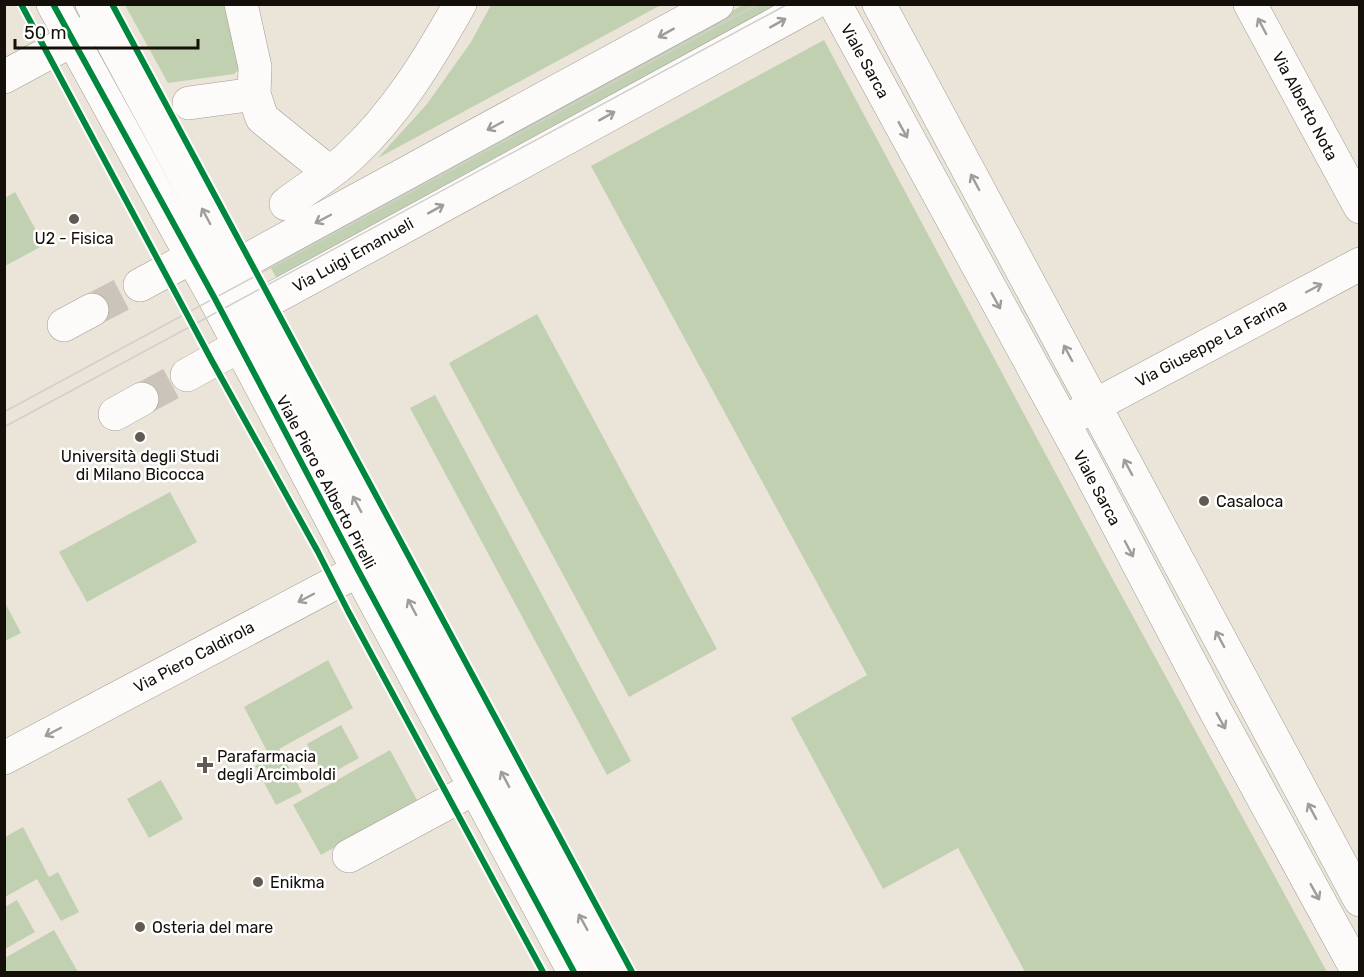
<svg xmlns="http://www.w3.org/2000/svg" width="1364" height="977" viewBox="0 0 1364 977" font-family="Rubik,sans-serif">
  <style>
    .green { fill: #c2d0b2 }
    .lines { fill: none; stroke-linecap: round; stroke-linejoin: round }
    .minor-tunnel { stroke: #cbc4ba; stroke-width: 33; stroke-dasharray: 33 16; stroke-linecap: butt }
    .minor-casing { stroke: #a19c94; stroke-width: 34 }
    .minor { stroke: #fcfbf9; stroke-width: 33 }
    .tram { stroke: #d1cfcc; stroke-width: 1.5 }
    .cycleway-casing { stroke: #fff; stroke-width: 10 }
    .cycleway { stroke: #00873e; stroke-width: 6 }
    .oneway { stroke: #9f9d99 }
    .poi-dot { fill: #5f5a52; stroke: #fff; stroke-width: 2 }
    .labels { text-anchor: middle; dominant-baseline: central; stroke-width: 5; stroke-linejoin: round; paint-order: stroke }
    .street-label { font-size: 16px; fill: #140f09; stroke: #fff }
    .poi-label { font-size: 16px; fill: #140f09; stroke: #fff; text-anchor: start }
  </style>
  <rect width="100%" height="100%" fill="#ebe4d9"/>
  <g class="green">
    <path d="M 656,4 L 659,6 L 378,158 L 427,104 L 471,42 L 491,5 Z"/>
    <path d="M 125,5 L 231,5 L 241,68 L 234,74 L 168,83 Z"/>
    <path d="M 743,5 L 786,5 L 281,286 L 267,261 Z"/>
    <path d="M 824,40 L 1100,556 L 1327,972 L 1025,972 L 958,848 L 883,889 L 791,718 L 867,675 L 591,166 Z"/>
    <path d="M 15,192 L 44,245 L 5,266 L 5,198 Z"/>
    <path d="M 537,314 L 717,649 L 629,697 L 449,363 Z"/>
    <path d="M 435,395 L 631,761 L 607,775 L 410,408 Z"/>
    <path d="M 170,492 L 197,542 L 87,602 L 59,552 Z"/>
    <path d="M 4,601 L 21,633 L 5,641 L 4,641 Z"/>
    <path d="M 328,660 L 353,708 L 279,749 L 302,792 L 276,805 L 255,766 L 270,757 L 244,707 Z"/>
    <path d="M 341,725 L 359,758 L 325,777 L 307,744 Z"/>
    <path d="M 390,750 L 417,800 L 321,855 L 293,805 Z"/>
    <path d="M 161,780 L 183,819 L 149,838 L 127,799 Z"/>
    <path d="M 23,827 L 49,877 L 58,872 L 79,912 L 61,921 L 37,879 L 5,897 L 5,837 Z"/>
    <path d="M 17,900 L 35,932 L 5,949 L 5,907 Z"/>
    <path d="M 54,930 L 78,972 L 5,972 L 5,958 Z"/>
  </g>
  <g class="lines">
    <g class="minor-tunnel">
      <path d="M 92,310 L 140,285"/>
      <path d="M 142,399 L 187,375"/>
    </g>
    <defs>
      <g id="minor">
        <path d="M 53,4 L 214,297 L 358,570 L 574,972"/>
        <path d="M 92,4 L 234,267 L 385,556 L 610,972"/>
        <path d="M 241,4 L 255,67 L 254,94 L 262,118 L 329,172"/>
        <path d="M 835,4 L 1080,453 L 1214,708 L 1358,972"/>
        <path d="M 879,4 L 1360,900"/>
        <path d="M 1250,4 L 1360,207"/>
        <path d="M 4,77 L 93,29"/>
        <path d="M 189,103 L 254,94"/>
        <path d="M 286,204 C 307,188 331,174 349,157 C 396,114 429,59 460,4"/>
        <path d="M 140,285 L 192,257"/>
        <path d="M 226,287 L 234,267 L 717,4"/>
        <path d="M 235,306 L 255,308 L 812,4"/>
        <path d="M 64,325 L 92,310"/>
        <path d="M 187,375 L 239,346"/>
        <path d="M 115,414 L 142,399"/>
        <path d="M 1075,416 L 1360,264"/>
        <path d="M 4,758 L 378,560"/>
        <path d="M 349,856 L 475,788"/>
      </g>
    </defs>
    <use href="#minor" class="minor-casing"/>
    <use href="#minor" class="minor"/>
    <g class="tram">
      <path d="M 4,412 L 758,4"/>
      <path d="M 4,427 L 788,4"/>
    </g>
    <defs>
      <g id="cycleway">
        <path d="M 21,4 L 212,361 L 318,552 L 348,611 L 543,972"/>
        <path d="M 53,4 L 214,297 L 358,570 L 574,972"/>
        <path d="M 112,4 L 632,972"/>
      </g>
    </defs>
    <use href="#cycleway" class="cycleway-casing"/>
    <use href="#cycleway" class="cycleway"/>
  </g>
  <defs><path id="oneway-shaft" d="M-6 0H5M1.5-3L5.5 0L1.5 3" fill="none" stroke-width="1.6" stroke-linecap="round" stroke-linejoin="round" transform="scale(1.5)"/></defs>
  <g class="oneway">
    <use href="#oneway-shaft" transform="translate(778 23) rotate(-29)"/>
    <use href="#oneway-shaft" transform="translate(1262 26) rotate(-118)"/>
    <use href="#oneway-shaft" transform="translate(666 33) rotate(151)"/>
    <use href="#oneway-shaft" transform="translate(607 116) rotate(-29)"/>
    <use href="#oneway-shaft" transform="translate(495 126) rotate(152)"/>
    <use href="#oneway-shaft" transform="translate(903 130) rotate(61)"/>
    <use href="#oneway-shaft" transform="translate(975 182) rotate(-118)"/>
    <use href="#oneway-shaft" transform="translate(436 209) rotate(-29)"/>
    <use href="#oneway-shaft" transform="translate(206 216) rotate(-118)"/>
    <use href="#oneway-shaft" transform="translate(323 219) rotate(152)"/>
    <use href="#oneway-shaft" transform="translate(1314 288) rotate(-28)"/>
    <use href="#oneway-shaft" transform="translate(996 301) rotate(61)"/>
    <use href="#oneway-shaft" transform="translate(1068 353) rotate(-118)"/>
    <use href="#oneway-shaft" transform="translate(1128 467) rotate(-118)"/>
    <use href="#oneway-shaft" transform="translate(357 504) rotate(-118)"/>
    <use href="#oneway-shaft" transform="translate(1129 549) rotate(62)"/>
    <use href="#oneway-shaft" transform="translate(306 598) rotate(152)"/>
    <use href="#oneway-shaft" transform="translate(412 607) rotate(-118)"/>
    <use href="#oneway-shaft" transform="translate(1220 639) rotate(-118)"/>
    <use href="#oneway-shaft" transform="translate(1221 721) rotate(61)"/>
    <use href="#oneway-shaft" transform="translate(53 732) rotate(152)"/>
    <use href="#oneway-shaft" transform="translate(505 779) rotate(-118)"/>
    <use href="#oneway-shaft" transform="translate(1312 811) rotate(-118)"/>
    <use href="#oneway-shaft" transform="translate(1315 892) rotate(61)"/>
    <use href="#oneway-shaft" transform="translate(583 922) rotate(-119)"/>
  </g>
  <g class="poi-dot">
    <circle cx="74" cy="219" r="6"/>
    <circle cx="140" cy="437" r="6"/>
    <circle cx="1204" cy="501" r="6"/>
    <path d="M202 756h6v6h6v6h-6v6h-6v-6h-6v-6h6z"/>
    <circle cx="258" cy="882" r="6"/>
    <circle cx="140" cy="927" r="6"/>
  </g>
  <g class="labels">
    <g class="street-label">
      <text transform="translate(865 61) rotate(61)">Viale Sarca</text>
      <text transform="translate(1305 106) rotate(62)">Via Alberto Nota</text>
      <text transform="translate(353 255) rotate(-29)">Via Luigi Emanueli</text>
      <text transform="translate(1211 343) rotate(-28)">Via Giuseppe La Farina</text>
      <text transform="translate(326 482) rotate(62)">Viale Piero e Alberto Pirelli</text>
      <text transform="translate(1097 488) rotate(62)">Viale Sarca</text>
      <text transform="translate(194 657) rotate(-28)">Via Piero Caldirola</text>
    </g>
    <g class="poi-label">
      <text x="74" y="238" text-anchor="middle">U2 - Fisica</text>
      <text x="140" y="456" text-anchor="middle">Università degli Studi<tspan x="140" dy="18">di Milano Bicocca</tspan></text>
      <text x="1216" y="501">Casaloca</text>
      <text x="217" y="756">Parafarmacia<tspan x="217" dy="18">degli Arcimboldi</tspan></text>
      <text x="270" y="882">Enikma</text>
      <text x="152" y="927">Osteria del mare</text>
    </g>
  </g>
  <rect width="1364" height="977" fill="none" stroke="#140f09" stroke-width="12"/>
  <path d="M15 39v9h183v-9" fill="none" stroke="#140f09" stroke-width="3"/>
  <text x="24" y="39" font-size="18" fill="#140f09" stroke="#ffffff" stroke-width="4.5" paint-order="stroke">50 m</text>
</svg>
